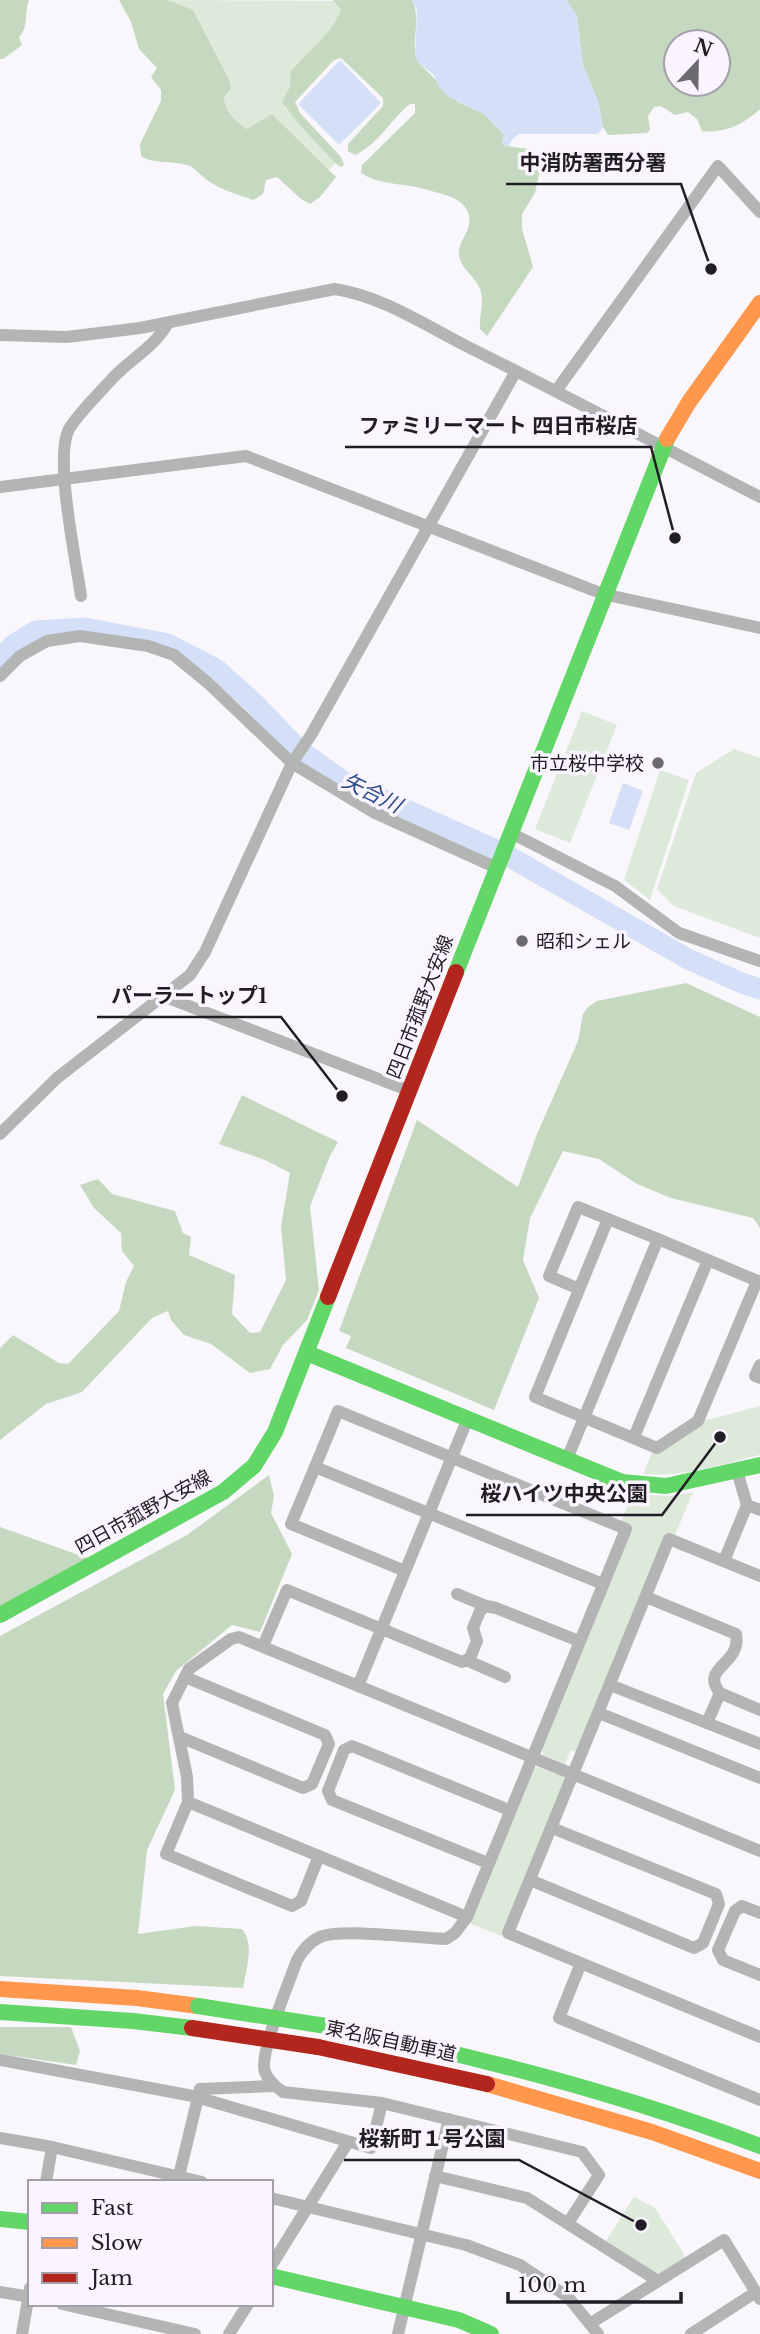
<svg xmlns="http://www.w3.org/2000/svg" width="760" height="2334" viewBox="0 0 760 2334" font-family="'Libre Baskerville','Noto Sans JP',serif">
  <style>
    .green { fill: #ddeada }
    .forest { fill: #c5d9c0; fill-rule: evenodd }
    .water { fill: #d4e0f7 }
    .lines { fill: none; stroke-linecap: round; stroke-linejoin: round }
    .river { stroke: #d4e0f7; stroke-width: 21 }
    .street { stroke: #b3b4b4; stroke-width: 12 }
    .fast { stroke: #63d668; stroke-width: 16 }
    .slow { stroke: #ff974d; stroke-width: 16 }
    .jam { stroke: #b3261e; stroke-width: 16 }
    .fast-bridge { stroke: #63d668; stroke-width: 16 }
    .jam-bridge { stroke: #b3261e; stroke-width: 16 }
    .poi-dot { fill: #6d6970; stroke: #f9f4fe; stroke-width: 2.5 }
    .labels { text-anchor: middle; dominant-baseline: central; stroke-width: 7; stroke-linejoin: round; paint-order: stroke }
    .poi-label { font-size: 19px; fill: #211d25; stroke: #f9f4fe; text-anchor: end }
    .street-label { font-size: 19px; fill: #211d25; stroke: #f9f4fe }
    .water-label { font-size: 21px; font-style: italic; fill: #284a87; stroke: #f9f4fe }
    .leader { fill: none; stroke: #211d25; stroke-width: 2.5 }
    .callout-dot { fill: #211d25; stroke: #f9f4fe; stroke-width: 2.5 }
    .callout-label { font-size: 21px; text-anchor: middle; font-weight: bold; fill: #211d25; stroke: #f9f4fe; stroke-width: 7; stroke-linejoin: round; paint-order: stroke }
  </style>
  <rect width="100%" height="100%" fill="#f9f6fc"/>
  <g class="green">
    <path d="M 168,0 L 334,1 L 342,11 L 330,32 L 297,63 L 290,78 L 285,107 L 335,163 L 329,170 L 272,114 L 246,129 C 235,120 225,112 224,97 L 177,4 Z"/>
    <path d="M 582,711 L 617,725 L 570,843 L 535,829 Z"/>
    <path d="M 734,749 L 760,758 L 760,938 L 674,906 L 657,889 L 696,773 Z"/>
    <path d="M 660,770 L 689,780 L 650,900 L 624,880 Z"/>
    <path d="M 760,1406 L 760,1455 C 722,1464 682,1478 643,1474 L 653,1451 L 702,1421 Z"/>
    <path d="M 693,1492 L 675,1535 L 666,1533 L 577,1752 L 571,1750 L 565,1764 L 544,1755 L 541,1747 L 631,1527 L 621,1522 L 632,1494 L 671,1496 Z"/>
    <path d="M 538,1767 L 567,1778 L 501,1936 L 469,1923 L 533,1769 Z"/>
    <path d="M 634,2197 L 655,2208 L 684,2254 L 684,2259 L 661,2273 L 656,2273 L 606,2241 Z"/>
  </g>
  <g class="forest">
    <path d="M 0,0 L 29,0 C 24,12 29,27 19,37 L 22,45 L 3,59 L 0,59 Z"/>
    <path d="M 119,0 L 168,0 L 193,10 L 229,80 L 231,89 L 224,97 C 225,112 235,120 246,129 L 272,114 L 336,177 L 320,197 L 310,204 L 301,199 L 277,177 L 266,180 L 263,194 L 253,200 C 237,194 221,190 207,180 C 201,176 196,169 190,166 C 174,160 154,165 141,156 L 140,144 L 161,101 L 161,90 L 151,77 L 157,68 L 139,49 L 131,22 Z"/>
    <path d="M 333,0 L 412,0 C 423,21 408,45 419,63 L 458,102 L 484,114 L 504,134 L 502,144 C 512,148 520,147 531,149 L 539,163 L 540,170 L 535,193 L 522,214 L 522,229 L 533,267 L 487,336 L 480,329 C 479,317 484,304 481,292 C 478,278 460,269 459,255 C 458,244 467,235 469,225 C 474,198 441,194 424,189 C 403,183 379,185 361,173 L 362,165 L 415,113 L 415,104 L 410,104 C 390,120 379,144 355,155 L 348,151 L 348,144 L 383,106 L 383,98 L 341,58 L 334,60 L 295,102 L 300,113 L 341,157 L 344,165 L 341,167 L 335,163 L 297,122 L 282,102 L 289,88 L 291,71 C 308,50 331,36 341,10 Z"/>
    <path d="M 566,0 L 760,0 L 760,109 C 744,124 724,134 702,131 L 697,119 L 688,112 L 675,115 L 661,106 L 654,107 L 648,116 L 650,130 L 647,133 L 608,135 L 603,127 L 598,101 L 583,66 L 577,16 ZM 676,42 L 718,42 L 718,84 L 676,84 Z"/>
    <path d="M 686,983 L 760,1017 L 760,1228 L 753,1218 L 671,1198 L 637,1184 L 599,1159 L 563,1151 L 530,1218 L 523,1260 L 539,1298 L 494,1410 L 346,1348 L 351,1336 L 339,1331 L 417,1120 L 518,1187 L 537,1134 L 578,1041 L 583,1014 L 588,1007 L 597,1001 Z"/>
    <path d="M 242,1095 L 338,1142 L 330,1156 L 310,1206 L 319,1290 L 307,1320 L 283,1345 L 270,1369 L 250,1373 L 211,1344 L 184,1335 L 171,1320 L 168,1311 L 152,1318 L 82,1392 L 46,1404 L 0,1440 L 0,1348 L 13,1335 L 59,1363 L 68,1364 L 119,1311 L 126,1282 L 134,1266 L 122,1251 L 121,1233 L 94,1208 L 80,1185 L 98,1179 L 112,1194 L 175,1211 L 183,1233 L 191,1237 L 189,1255 L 235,1275 L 232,1314 L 250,1333 L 260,1332 L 286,1280 L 281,1226 L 290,1173 L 265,1160 L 219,1144 Z"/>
    <path d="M 269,1475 L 274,1496 L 271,1513 L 292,1554 L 260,1632 L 232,1625 L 176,1671 L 163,1694 L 175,1790 L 147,1850 L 138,1934 L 196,1926 L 242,1929 C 255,1945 246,1969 243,1988 L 0,1976 L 0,1636 L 187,1535 Z"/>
    <path d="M 0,1527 L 90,1559 L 0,1608 Z"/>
    <path d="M 0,2027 L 71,2027 L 80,2051 L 76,2065 L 0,2054 Z"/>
  </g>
  <g class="water">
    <path d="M 412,0 L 566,0 L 577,16 L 583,66 L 598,101 L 603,127 L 598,134 L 519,134 L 512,140 L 508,147 L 502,144 L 504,134 L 484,114 L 449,97 L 438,86 L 434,75 L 419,63 L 415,56 L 417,10 Z"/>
    <path d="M 340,60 L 381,103 L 339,145 L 298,104 Z"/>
    <path d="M 623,783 L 643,791 L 629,830 L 609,823 Z"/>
  </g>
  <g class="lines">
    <path class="river" d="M 0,660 L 13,645 L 36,631 L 85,628 L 168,644 L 216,669 L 255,704 L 298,749 L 344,782 L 503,853 L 688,959 L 744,984 L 760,989"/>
    <g class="street">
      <path d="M 0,335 L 67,337 L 140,328 L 335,289 C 381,296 425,325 466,346 C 565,395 662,447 760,497"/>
      <path d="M 556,391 L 718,166 L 760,212"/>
      <path d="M 0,487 L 246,456 L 603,594 L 760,628"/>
      <path d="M 81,596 C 76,560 54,458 69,429 C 76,416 100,392 111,380 C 129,360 155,347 168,323"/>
      <path d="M 0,676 L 20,656 L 47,641 L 80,636 L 148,646 L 174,655 L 208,683 L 292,763 L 375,813 L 497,868"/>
      <path d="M 511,833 L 615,886 L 679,933 L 760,961"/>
      <path d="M 163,996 L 410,1091"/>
      <path d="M 0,1134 L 57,1078 L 190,975 L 205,952 L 292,763 L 311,735 L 516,371"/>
      <path d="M 608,1219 L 658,1239"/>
      <path d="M 579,1289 L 549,1276 L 578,1207 L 608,1219 L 535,1397 L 657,1448 L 698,1421 L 757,1281"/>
      <path d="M 760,1365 L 755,1376 L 760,1378"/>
      <path d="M 634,1437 L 708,1260"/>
      <path d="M 567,1459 L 658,1239 L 760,1282"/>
      <path d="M 315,1467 L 291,1524 L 405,1571"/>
      <path d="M 737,1471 L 747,1505 L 760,1510"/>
      <path d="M 724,1561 L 747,1505"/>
      <path d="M 760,1576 L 669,1539 L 508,1933 L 760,2037"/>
      <path d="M 457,1594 L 486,1606"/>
      <path d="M 646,1597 L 736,1634 C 742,1665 699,1667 720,1693 L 760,1710"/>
      <path d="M 263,1646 L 287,1590 L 462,1662 L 470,1658 L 477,1641 L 473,1628 L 480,1611 L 486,1606 L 496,1608 L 579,1641"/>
      <path d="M 466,1660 L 505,1677"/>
      <path d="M 610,1685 L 707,1723"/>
      <path d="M 358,1686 L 468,1418"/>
      <path d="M 720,1693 L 707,1723 L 760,1744"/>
      <path d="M 599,1713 L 760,1778"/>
      <path d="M 180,1737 L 303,1788 L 312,1784 L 329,1744 L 325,1735 L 185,1677"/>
      <path d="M 188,1802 L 166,1854 L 292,1906 L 301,1901 L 319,1856"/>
      <path d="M 488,1863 L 332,1800 L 328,1791 L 344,1750 L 352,1746 L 509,1810"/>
      <path d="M 530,1880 L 694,1948 L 703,1943 L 719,1904 L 716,1894 L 552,1828"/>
      <path d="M 760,1913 L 742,1906 L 735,1911 L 718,1950 L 723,1960 L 760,1975"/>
      <path d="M 467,1917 L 188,1802 L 187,1777 L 172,1703 L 189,1669 L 231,1639 L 239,1637 L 760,1851"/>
      <path d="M 581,1963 L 559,2018 L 760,2100"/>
      <path d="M 0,2060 L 193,2096 L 371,2148 L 382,2103"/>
      <path d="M 0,2138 L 52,2147 L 202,2182"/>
      <path d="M 179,2176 L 200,2089 L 274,2086"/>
      <path d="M 435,2176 L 527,2198 L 658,2281"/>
      <path d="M 46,2182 L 52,2147"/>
      <path d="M 271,2198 L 466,2245 L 520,2265 L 568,2297 L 598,2334"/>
      <path d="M 568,2223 L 599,2175 L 582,2152 L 382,2103 L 283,2092 C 276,2087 268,2080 265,2072 C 258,2055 290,1981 297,1960 C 303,1950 309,1942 320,1937 C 341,1928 419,1938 446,1939 L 455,1933 L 467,1917 L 626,1529 L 338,1411 L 315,1467 L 603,1584"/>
      <path d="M 271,2266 L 348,2142"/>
      <path d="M 0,2292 L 30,2297"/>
      <path d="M 62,2304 L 195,2334"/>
      <path d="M 591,2323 L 724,2240 L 760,2299"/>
      <path d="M 22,2334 L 30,2288"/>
      <path d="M 229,2334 L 248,2304"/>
      <path d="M 398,2334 L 449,2119"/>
      <path d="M 691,2334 L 756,2292"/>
    </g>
    <g class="fast">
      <path d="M 456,972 L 667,439"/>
      <path d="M 307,1353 L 622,1482 L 666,1486 L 760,1465"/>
      <path d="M 0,1615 L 223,1492 L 254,1466 L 275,1432 L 328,1297"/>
      <path d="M 0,2012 L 133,2021 L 192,2028"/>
      <path d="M 326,2026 C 474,2055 619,2093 760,2146"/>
      <path d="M 0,2219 L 30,2222"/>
      <path d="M 271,2276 L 459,2320 L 491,2334"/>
    </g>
    <g class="slow">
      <path d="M 667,439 L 689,402 L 760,303"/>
      <path d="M 0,1989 L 137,1998 L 198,2006"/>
      <path d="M 487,2084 L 652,2132 L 760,2171"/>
    </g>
    <g class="jam">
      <path d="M 328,1297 L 456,972"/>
      <path d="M 318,2047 L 487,2084"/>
    </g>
    <path class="fast-bridge" d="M 198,2006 L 326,2026"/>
    <path class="jam-bridge" d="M 192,2028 L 318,2047"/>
  </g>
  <g class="poi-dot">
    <circle cx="658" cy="763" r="7"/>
    <circle cx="522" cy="941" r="7"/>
  </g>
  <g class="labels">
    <g class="poi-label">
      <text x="644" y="763">市立桜中学校</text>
      <text x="536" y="941" text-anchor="start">昭和シェル</text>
    </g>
    <g class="street-label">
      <text transform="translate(420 1007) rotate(-69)">四日市菰野大安線</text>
      <text transform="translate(143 1512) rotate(-29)">四日市菰野大安線</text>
      <text transform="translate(391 2041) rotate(12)">東名阪自動車道</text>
    </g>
    <g class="water-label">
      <text transform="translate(372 793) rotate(26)">矢合川</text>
    </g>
  </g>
  <path class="leader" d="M711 269L681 184H506M675 538L651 447H345M342 1096L281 1017H97M720 1437L662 1515H466M641 2225L519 2160H344"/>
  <g class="callout-dot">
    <circle cx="711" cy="269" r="7"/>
    <circle cx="675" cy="538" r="7"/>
    <circle cx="342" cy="1096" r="7"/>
    <circle cx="720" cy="1437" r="7"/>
    <circle cx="641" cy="2225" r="7"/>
  </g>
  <g class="callout-label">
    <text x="593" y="170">中消防署西分署</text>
    <text x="498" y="433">ファミリーマート 四日市桜店</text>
    <text x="189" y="1003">パーラートップ1</text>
    <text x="564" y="1501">桜ハイツ中央公園</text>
    <text x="432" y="2146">桜新町１号公園</text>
  </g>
  <rect x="28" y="2180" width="245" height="126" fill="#f9f4fe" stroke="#a39ea7" stroke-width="2"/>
  <rect x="42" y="2203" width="35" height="10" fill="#63d668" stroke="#a39ea7" stroke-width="2"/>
  <text x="91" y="2215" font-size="21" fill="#211d25">Fast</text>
  <rect x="42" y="2238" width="35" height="10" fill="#ff974d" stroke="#a39ea7" stroke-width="2"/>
  <text x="91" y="2250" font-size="21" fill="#211d25">Slow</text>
  <rect x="42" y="2273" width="35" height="10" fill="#b3261e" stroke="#a39ea7" stroke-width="2"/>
  <text x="91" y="2285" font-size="21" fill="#211d25">Jam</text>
  <g transform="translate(697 63) rotate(22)"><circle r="33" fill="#f9f4fe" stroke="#a39ea7" stroke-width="2"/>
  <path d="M0-5L12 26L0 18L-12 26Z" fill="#6d6970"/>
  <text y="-10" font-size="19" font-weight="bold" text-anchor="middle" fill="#211d25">N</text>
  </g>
  <path d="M508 2292v10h173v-10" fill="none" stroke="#211d25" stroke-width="3.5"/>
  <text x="518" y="2292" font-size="21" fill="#211d25" stroke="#f9f4fe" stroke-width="5" paint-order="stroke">100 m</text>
</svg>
